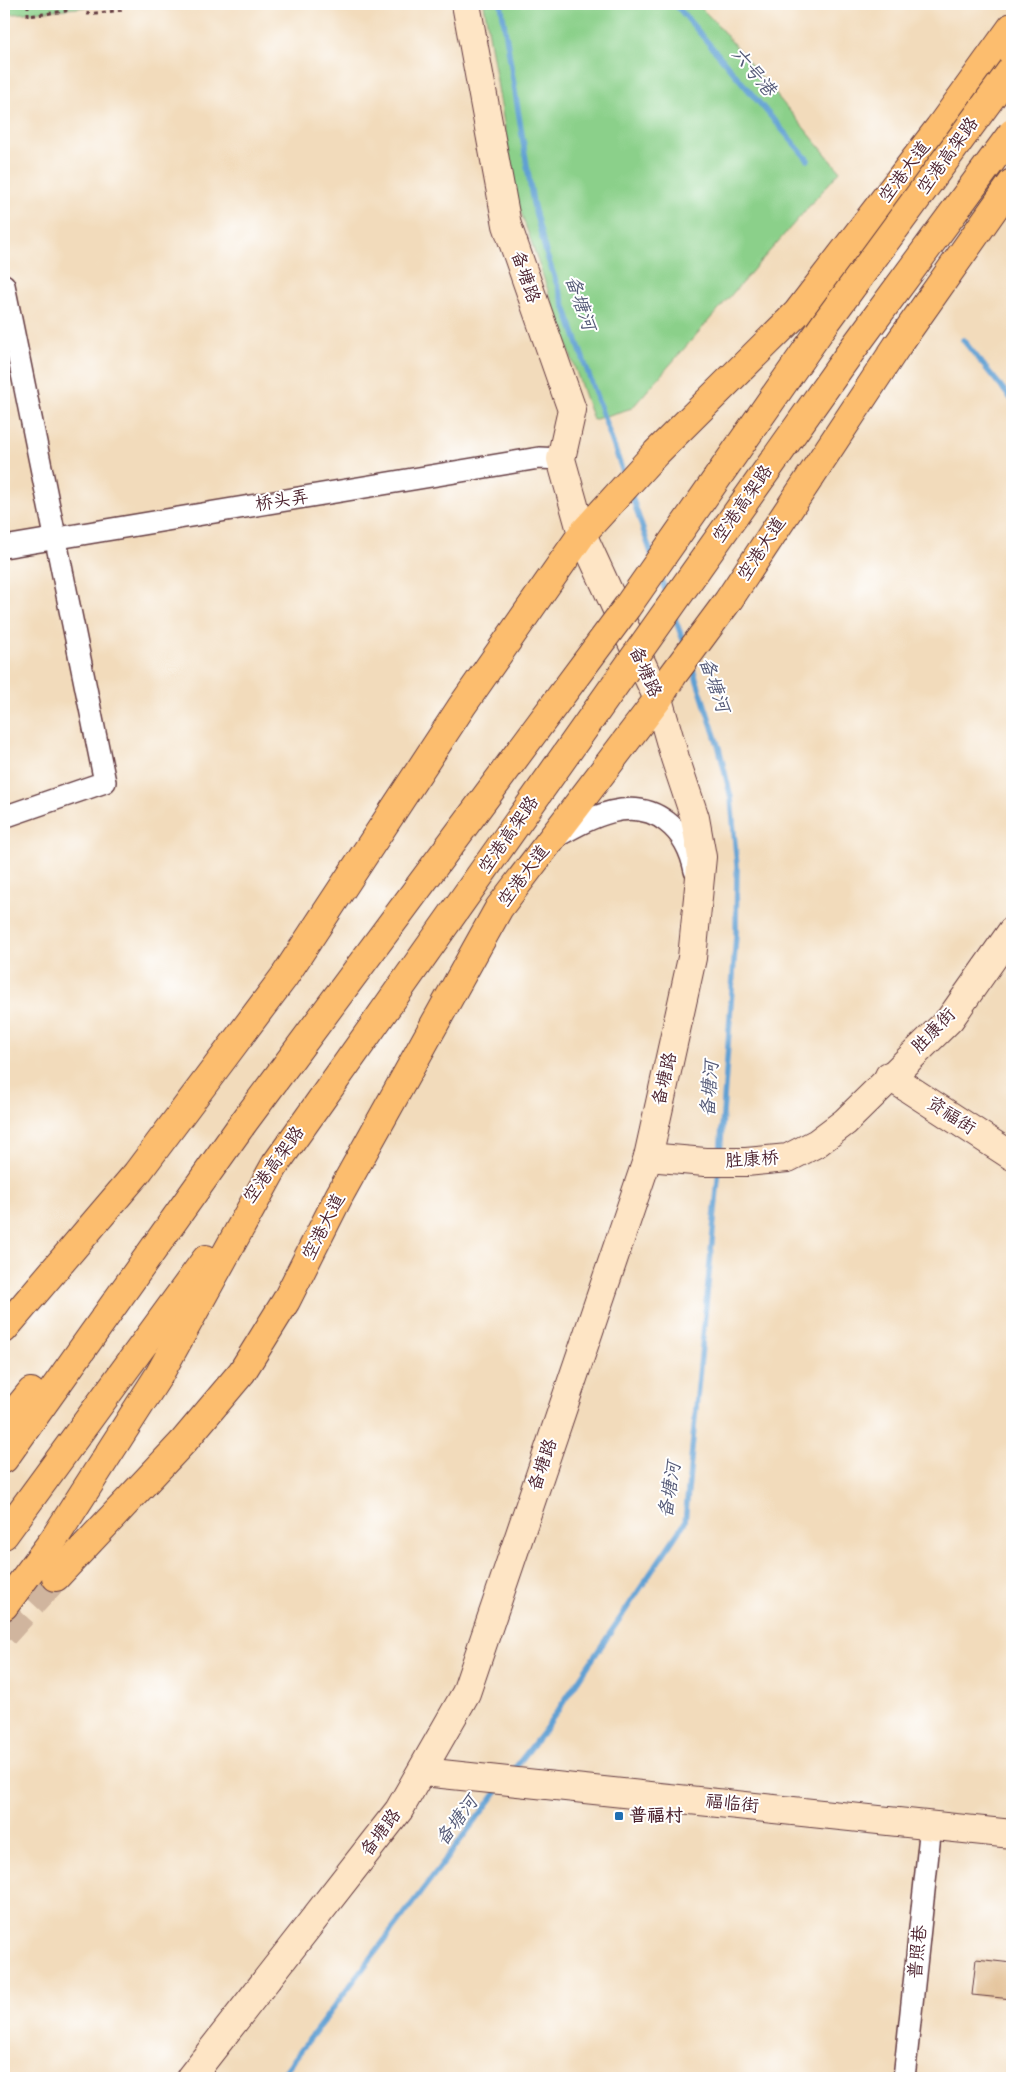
<svg xmlns="http://www.w3.org/2000/svg" width="1016" height="2082" viewBox="0 0 1016 2082" font-family="Mynerve,'LXGW WenKai TC',sans-serif">
  <style>
    .green { fill: #8bd08a; stroke: #6a785a }
    .lines { fill: none; stroke-linecap: round; stroke-linejoin: round }
    .stream { stroke: #60a0d3; stroke-width: 5.5 }
    .building { fill: #ddb27e }
    .primary-tunnel { stroke: #d0b59e; stroke-width: 28; stroke-dasharray: 28 14; stroke-linecap: butt }
    .street-casing { stroke: #633b41; stroke-width: 24 }
    .secondary-casing { stroke: #633b41; stroke-width: 30 }
    .primary-casing { stroke: #633b41; stroke-width: 30 }
    .highway-casing { stroke: #633b41; stroke-width: 30 }
    .path { stroke: #633b41; stroke-width: 3; stroke-dasharray: 4 4; stroke-linecap: butt }
    .street { stroke: #fff; stroke-width: 21 }
    .secondary { stroke: #fee5c5; stroke-width: 28 }
    .primary { stroke: #fcbd6e; stroke-width: 28 }
    .highway { stroke: #fcbd6e; stroke-width: 28 }
    .highway-bridge-casing { stroke: #633b41; stroke-width: 30; stroke-linecap: butt }
    .highway-bridge { stroke: #fcbd6e; stroke-width: 28 }
    .poi-dot { fill: #1f6fb2; stroke: #fff; stroke-width: 2 }
    .labels { text-anchor: middle; dominant-baseline: central; stroke-width: 4; stroke-linejoin: round; paint-order: stroke }
    .street-label { font-size: 18px; fill: #4a1f2b; stroke: #fff }
    .poi-label { font-size: 18px; font-weight: bold; fill: #4a1f2b; stroke: #fff; text-anchor: start }
    .water-label { font-size: 19px; font-style: italic; fill: #545977; stroke: #fff }
  </style>
  <rect width="100%" height="100%" fill="#fff"/>
  <filter id="ink" filterUnits="userSpaceOnUse"><feTurbulence type="fractalNoise" baseFrequency=".02" numOctaves="2"/><feDisplacementMap in="SourceGraphic" scale="10" xChannelSelector="R" yChannelSelector="G"/><feConvolveMatrix kernelMatrix="1 2 1 2 8 2 1 2 1" color-interpolation-filters="sRGB"/></filter>
  <filter id="wash" filterUnits="userSpaceOnUse"><feTurbulence type="fractalNoise" baseFrequency=".0096" numOctaves="4" result="noise"/><feDisplacementMap in="SourceGraphic" scale="20" xChannelSelector="R" yChannelSelector="G"/><feGaussianBlur stdDeviation="1.12" result="paint"/><feColorMatrix in="noise" values="0 0 0 0 0 0 0 0 0 0 0 0 0 0 0 0 0 1.4 0 .05"/><feComposite in="paint" operator="in"/></filter>
  <g filter="url(#wash)">
    <rect width="100%" height="100%" fill="#f2dbbb"/>
    <g class="green">
      <path d="M 4,4 L 119,4 L 4,15 Z"/>
      <path d="M 484,4 L 697,4 L 716,23 L 840,171 L 632,408 L 593,420 L 517,201 Z"/>
    </g>
    <g class="lines">
      <g class="stream">
        <path d="M 501,4 L 533,203 L 546,253 L 624,475"/>
        <path d="M 675,4 L 808,160"/>
        <path d="M 963,340 L 1012,400"/>
        <path d="M 631,494 L 652,556"/>
        <path d="M 660,576 L 667,596"/>
        <path d="M 674,616 L 685,645"/>
        <path d="M 692,666 L 719,748 L 731,798 L 737,866 L 736,935 L 720,1155"/>
        <path d="M 511,1773 L 544,1731 L 685,1522 L 719,1169"/>
        <path d="M 280,2078 L 499,1789"/>
      </g>
    </g>
    <g id="blocks">
      <path class="building" d="M 976,1959 L 1012,1963 L 1012,1999 L 972,1995 Z"/>
    </g>
  </g>
  <g filter="url(#ink)">
    <use href="#blocks" fill-opacity="0" stroke="#633b41" stroke-width="1"/>
    <g class="lines">
      <path class="primary-tunnel" d="M 4,1634 L 56,1577"/>
      <defs>
        <g id="street">
          <path d="M 4,285 L 105,782 L 4,817"/>
          <path d="M 4,547 L 539,458 L 561,459"/>
          <path d="M 556,837 C 590,818 632,794 667,822 C 683,834 691,851 695,871"/>
          <path d="M 904,2078 L 931,1825"/>
        </g>
        <g id="secondary">
          <path d="M 889,1076 L 1012,1156"/>
          <path d="M 648,1157 L 705,1162 L 746,1162 L 788,1158 L 817,1143 L 845,1122 L 950,1019 L 1012,931"/>
          <path d="M 423,1772 L 1012,1834"/>
          <path d="M 190,2078 L 399,1810 L 466,1693 L 648,1157 L 692,958 L 702,857 L 695,818 L 675,758 L 658,699 L 582,534 L 561,459 L 572,410 L 507,225 L 466,4"/>
        </g>
        <g id="primary">
          <path d="M 4,1329 L 137,1173 L 284,977 L 462,706 L 582,534 L 656,453 L 797,313 L 939,128 L 1012,27"/>
          <path d="M 56,1577 L 184,1441 L 242,1372 L 286,1301 L 339,1196 L 499,908 L 658,699 L 673,675 L 728,601 L 897,346 L 1012,183"/>
        </g>
        <g id="highway">
          <path d="M 4,1425 L 31,1392"/>
          <path d="M 4,1459 L 241,1126"/>
          <path d="M 4,1535 L 206,1259"/>
          <path d="M 4,1606 L 54,1539 L 159,1375 L 275,1165"/>
        </g>
      </defs>
      <use href="#street" class="street-casing"/>
      <use href="#secondary" class="secondary-casing"/>
      <use href="#primary" class="primary-casing"/>
      <use href="#highway" class="highway-casing"/>
      <g class="path">
        <path d="M 28,4 L 28,16 L 66,11 L 66,4"/>
        <path d="M 88,4 L 88,14 L 123,10 L 123,4"/>
      </g>
      <use href="#street" class="street"/>
      <use href="#secondary" class="secondary"/>
      <use href="#primary" class="primary"/>
      <use href="#highway" class="highway"/>
      <defs>
        <g id="highway-bridge">
          <path d="M 241,1126 L 627,607 L 824,325 L 1012,69"/>
          <path d="M 275,1165 L 852,350 L 1012,133"/>
        </g>
      </defs>
      <use href="#highway-bridge" class="highway-bridge-casing"/>
      <use href="#highway-bridge" class="highway-bridge"/>
    </g>
  </g>
  <rect class="poi-dot" x="614" y="1811" width="10" height="10" rx="2.5"/>
  <g class="labels">
    <g class="street-label">
      <text transform="translate(948 156) rotate(-54)">空港高架路</text>
      <text transform="translate(905 172) rotate(-53)">空港大道</text>
      <text transform="translate(525 277) rotate(71)">备塘路</text>
      <text transform="translate(282 501) rotate(-9)">桥头弄</text>
      <text transform="translate(743 504) rotate(-55)">空港高架路</text>
      <text transform="translate(762 549) rotate(-57)">空港大道</text>
      <text transform="translate(645 672) rotate(66)">备塘路</text>
      <text transform="translate(509 835) rotate(-55)">空港高架路</text>
      <text transform="translate(524 876) rotate(-53)">空港大道</text>
      <text transform="translate(934 1031) rotate(-46)">胜康街</text>
      <text transform="translate(665 1079) rotate(-77)">备塘路</text>
      <text transform="translate(951 1116) rotate(33)">资福街</text>
      <text transform="translate(752 1160) rotate(-4)">胜康桥</text>
      <text transform="translate(274 1165) rotate(-54)">空港高架路</text>
      <text transform="translate(324 1227) rotate(-63)">空港大道</text>
      <text transform="translate(543 1465) rotate(-71)">备塘路</text>
      <text transform="translate(732 1804) rotate(6)">福临街</text>
      <text transform="translate(381 1833) rotate(-53)">备塘路</text>
      <text transform="translate(918 1952) rotate(-84)">普照巷</text>
    </g>
    <g class="poi-label">
      <text x="629" y="1816">普福村</text>
    </g>
    <g class="water-label">
      <text transform="translate(753 72) rotate(50)">六号港</text>
      <text transform="translate(580 303) rotate(71)">备塘河</text>
      <text transform="translate(714 685) rotate(71)">备塘河</text>
      <text transform="translate(710 1089) rotate(-86)">备塘河</text>
      <text transform="translate(670 1490) rotate(-81)">备塘河</text>
      <text transform="translate(457 1821) rotate(-53)">备塘河</text>
    </g>
  </g>
  <rect width="1016" height="2082" fill="none" stroke="#fff" stroke-width="20"/>
</svg>
